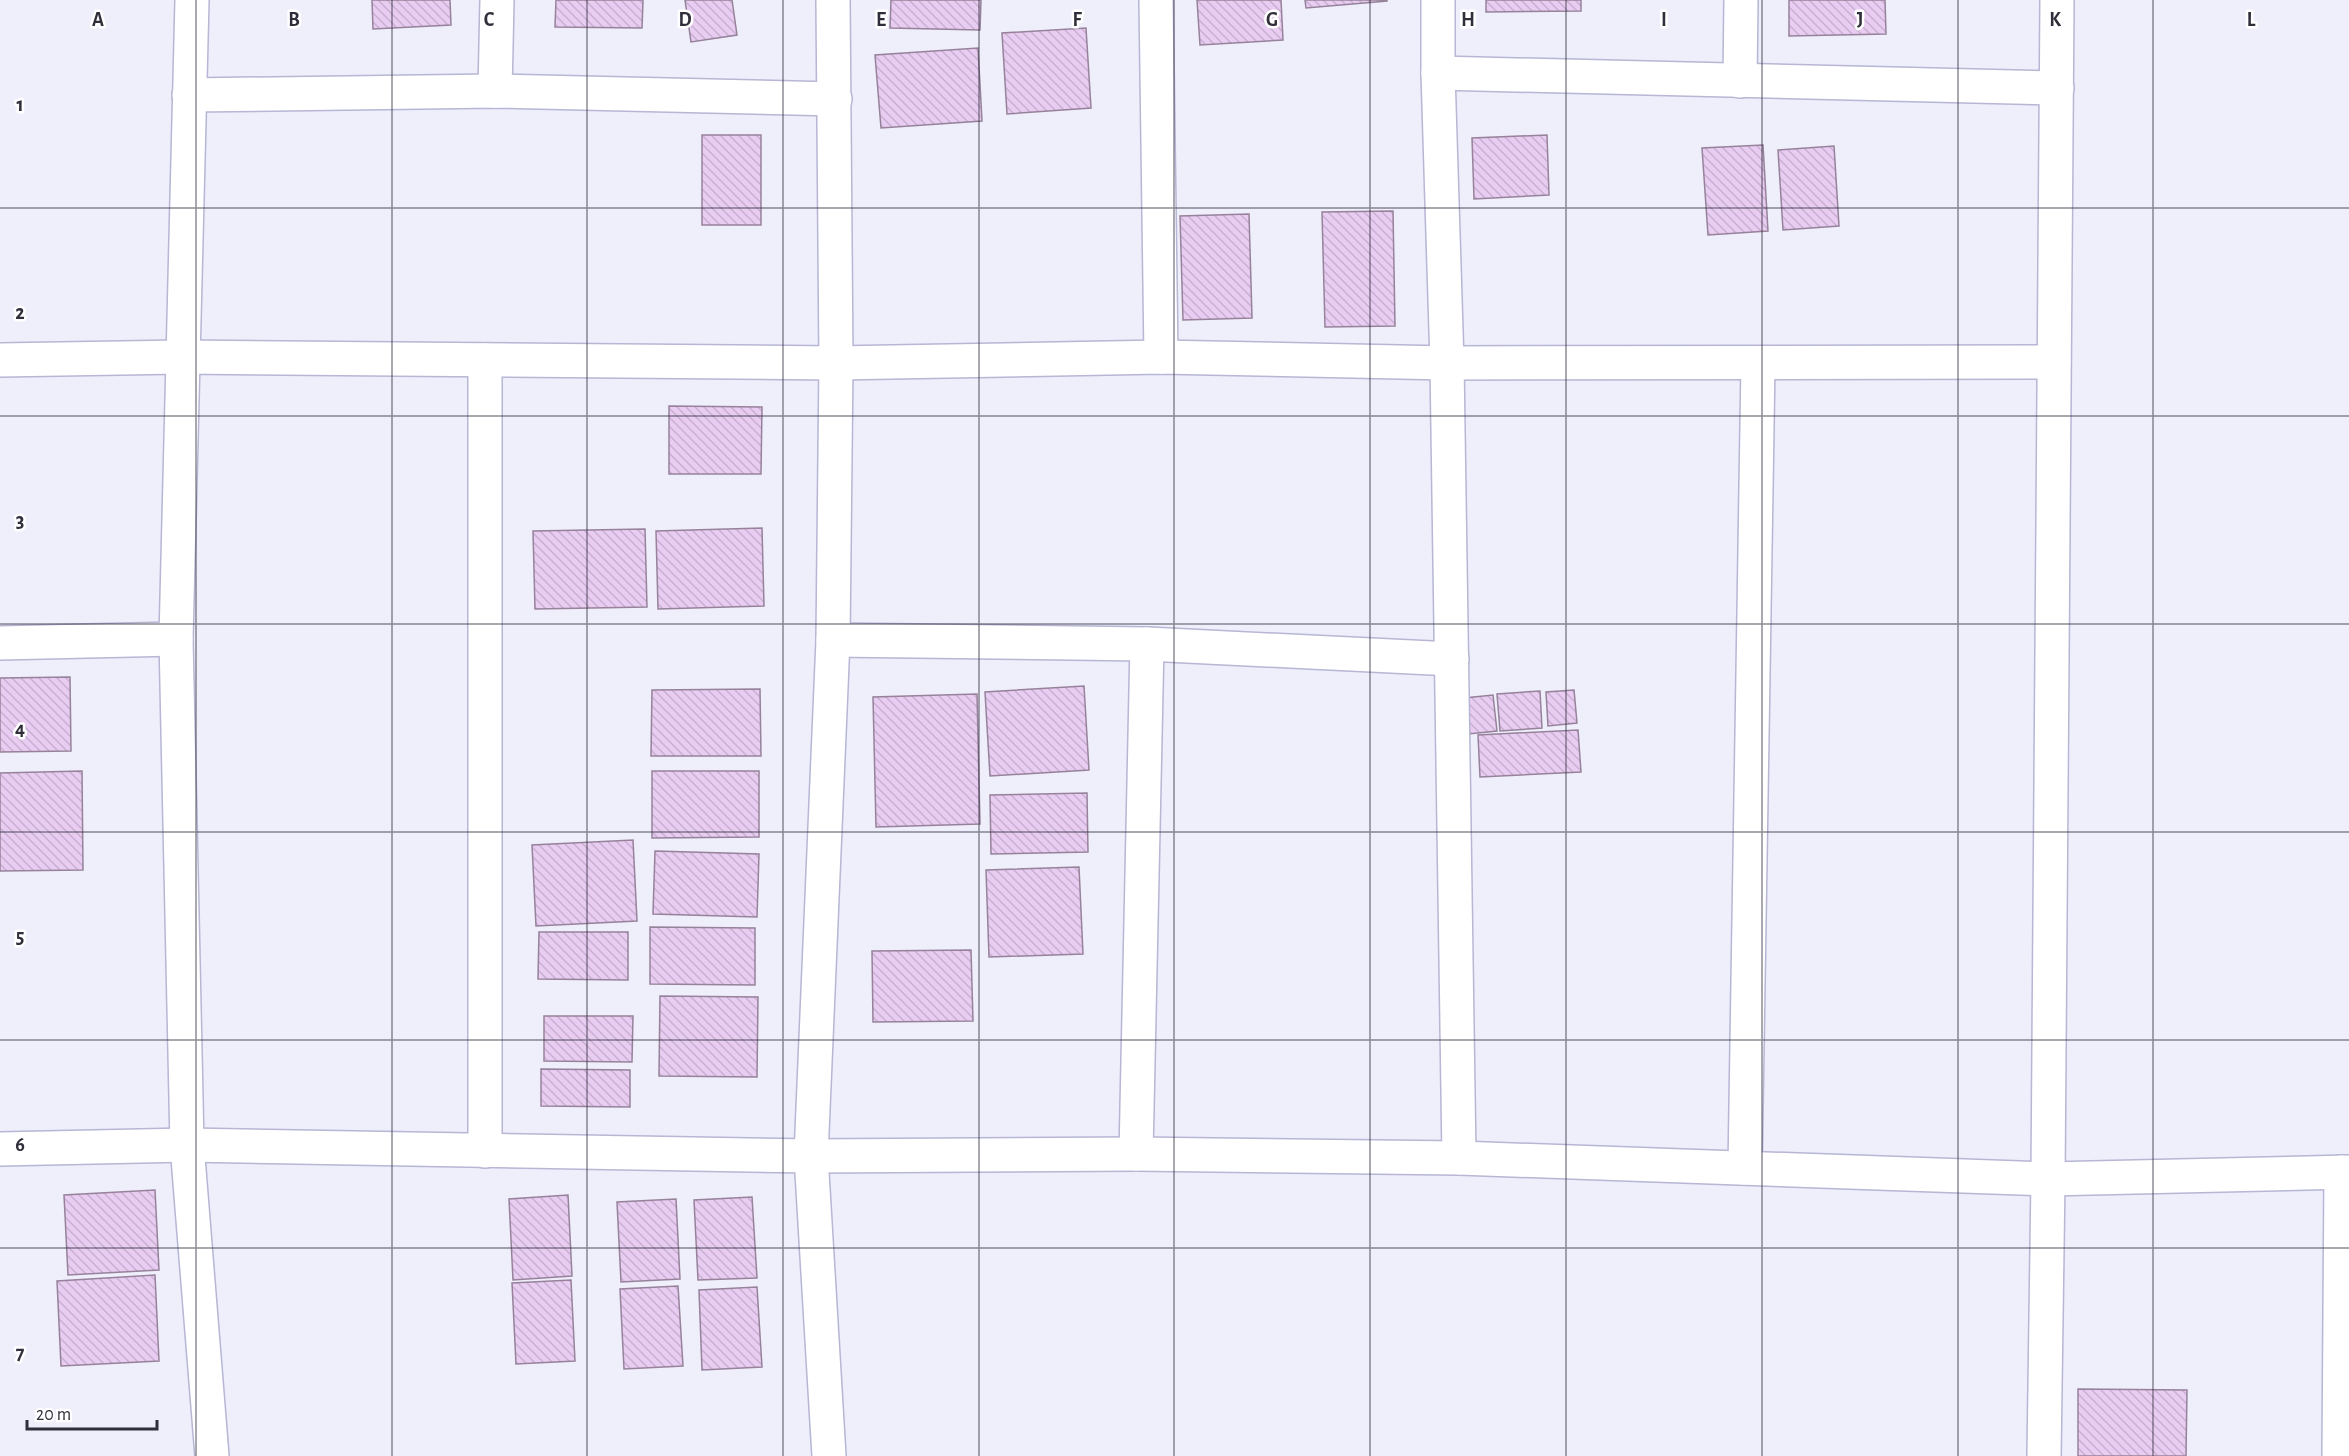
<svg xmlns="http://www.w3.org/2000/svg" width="2349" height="1456" viewBox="0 0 2349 1456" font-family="'Alegreya Sans',sans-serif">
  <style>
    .building { fill: url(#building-back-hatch); stroke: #96829b; stroke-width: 1.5 }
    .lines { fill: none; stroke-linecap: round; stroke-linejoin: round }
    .minor-casing { stroke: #b7b6d4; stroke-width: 36 }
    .minor { stroke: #fff; stroke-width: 33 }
    .grid { fill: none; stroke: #2f2e3a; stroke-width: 1.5; stroke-opacity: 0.55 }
    .grid-label { font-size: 20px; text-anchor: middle; font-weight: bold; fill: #2f2e3a; stroke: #fff; stroke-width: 5; stroke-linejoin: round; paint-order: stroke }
  </style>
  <defs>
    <pattern id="building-back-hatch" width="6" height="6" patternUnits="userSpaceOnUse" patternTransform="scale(1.5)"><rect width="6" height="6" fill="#e9ccf1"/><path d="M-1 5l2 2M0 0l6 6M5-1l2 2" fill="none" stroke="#c8b0cf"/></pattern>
  </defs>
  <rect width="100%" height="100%" fill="#efeefb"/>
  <g class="building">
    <path d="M 372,0 L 450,0 L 451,25 L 373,29 Z"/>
    <path d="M 556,0 L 643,0 L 642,28 L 555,27 Z"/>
    <path d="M 685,0 L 732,0 L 737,35 L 691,42 Z"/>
    <path d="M 891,0 L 981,0 L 980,30 L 890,28 Z"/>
    <path d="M 1197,0 L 1281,0 L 1283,40 L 1200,45 Z"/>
    <path d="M 1305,0 L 1387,0 L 1387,1 L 1306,8 Z"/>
    <path d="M 1486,0 L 1581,0 L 1581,11 L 1486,12 Z"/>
    <path d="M 1789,0 L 1885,0 L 1886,34 L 1789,36 Z"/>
    <path d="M 1086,28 L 1091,108 L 1007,114 L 1002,33 Z"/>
    <path d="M 978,48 L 982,121 L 881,128 L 875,55 Z"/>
    <rect x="702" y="135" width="59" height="90"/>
    <path d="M 1547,135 L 1549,195 L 1474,199 L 1472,138 Z"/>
    <path d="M 1763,145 L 1768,231 L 1708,235 L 1702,148 Z"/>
    <path d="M 1834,146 L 1839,226 L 1783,230 L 1778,150 Z"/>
    <path d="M 1393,211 L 1395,326 L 1325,327 L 1322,212 Z"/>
    <path d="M 1249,214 L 1252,318 L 1183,320 L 1180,216 Z"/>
    <path d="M 669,406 L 762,407 L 761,474 L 669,474 Z"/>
    <path d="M 762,528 L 764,606 L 658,609 L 656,531 Z"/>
    <path d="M 645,529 L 647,607 L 535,609 L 533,531 Z"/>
    <path d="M 70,677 L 71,751 L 0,752 L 0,678 Z"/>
    <path d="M 1084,686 L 1089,770 L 990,776 L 985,692 Z"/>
    <path d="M 760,689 L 761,756 L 651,756 L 652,690 Z"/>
    <path d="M 1574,690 L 1577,723 L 1548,726 L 1546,692 Z"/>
    <path d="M 1540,691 L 1542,728 L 1500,731 L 1497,694 Z"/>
    <path d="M 977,694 L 980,824 L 876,827 L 873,697 Z"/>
    <path d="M 1493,695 L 1497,731 L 1468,734 L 1464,698 Z"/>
    <path d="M 1578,730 L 1581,772 L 1480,777 L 1478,735 Z"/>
    <path d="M 82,771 L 83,870 L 0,871 L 0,773 Z"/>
    <path d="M 652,771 L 759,771 L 759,837 L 652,838 Z"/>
    <path d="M 1087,793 L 1088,852 L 991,854 L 990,795 Z"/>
    <path d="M 633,840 L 637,921 L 536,926 L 532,845 Z"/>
    <path d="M 655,851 L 759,854 L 757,917 L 653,914 Z"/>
    <path d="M 1079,867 L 1083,954 L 989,957 L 986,870 Z"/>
    <path d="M 650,927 L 755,928 L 755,985 L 650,984 Z"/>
    <path d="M 539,932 L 628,932 L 628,980 L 538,979 Z"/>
    <path d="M 971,950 L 973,1021 L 873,1022 L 872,951 Z"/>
    <path d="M 660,996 L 758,997 L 757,1077 L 659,1076 Z"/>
    <path d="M 544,1016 L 633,1016 L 632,1062 L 544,1061 Z"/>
    <path d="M 541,1069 L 630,1070 L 630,1107 L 541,1106 Z"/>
    <path d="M 155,1190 L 159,1270 L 68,1275 L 64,1195 Z"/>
    <path d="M 568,1195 L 572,1276 L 513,1280 L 509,1199 Z"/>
    <path d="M 752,1197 L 757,1278 L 698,1280 L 694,1200 Z"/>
    <path d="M 676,1199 L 680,1279 L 621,1282 L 617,1202 Z"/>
    <path d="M 155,1275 L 159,1361 L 61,1366 L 57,1281 Z"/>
    <path d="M 571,1280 L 575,1361 L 516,1364 L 512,1283 Z"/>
    <path d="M 678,1286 L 683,1366 L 624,1369 L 620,1289 Z"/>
    <path d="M 757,1287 L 762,1367 L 702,1370 L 699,1290 Z"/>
    <path d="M 2078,1389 L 2187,1390 L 2186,1456 L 2078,1456 Z"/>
  </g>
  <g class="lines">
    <defs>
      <g id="minor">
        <path d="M 192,0 L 176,639 L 187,1145 L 212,1456"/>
        <path d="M 1156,0 L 1161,357"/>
        <path d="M 1438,0 L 1438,73 L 1447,363 L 1459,1158"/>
        <path d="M 1438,73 L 2057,88"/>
        <path d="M 1740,81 L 1741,0"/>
        <path d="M 495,91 L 497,0"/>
        <path d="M 189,95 L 495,91 L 835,99"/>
        <path d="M 0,360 L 181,357 L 836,363 L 1161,357 L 1447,363 L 2054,362"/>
        <path d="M 485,360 L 485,1151"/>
        <path d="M 833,640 L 1147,644 L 1452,659"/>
        <path d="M 0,643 L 176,639"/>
        <path d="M 0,1149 L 187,1145 L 811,1156 L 1136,1154 L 1459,1158 L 2048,1179 L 2349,1172"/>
        <path d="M 1136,1154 L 1147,644"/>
        <path d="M 1745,1168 L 1758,364"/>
        <path d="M 829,1456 L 811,1156 L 833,640 L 836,363 L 833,0"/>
        <path d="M 2044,1456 L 2048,1179 L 2057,0"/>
        <path d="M 2339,1456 L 2341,1172"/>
      </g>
    </defs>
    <use href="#minor" class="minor-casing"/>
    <use href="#minor" class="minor"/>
  </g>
  <path class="grid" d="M 196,0 L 196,1456M 392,0 L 392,1456M 587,0 L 587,1456M 783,0 L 783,1456M 979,0 L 979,1456M 1174,0 L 1174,1456M 1370,0 L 1370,1456M 1566,0 L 1566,1456M 1762,0 L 1762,1456M 1958,0 L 1958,1456M 2153,0 L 2153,1456M 0,208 L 2349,208M 0,416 L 2349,416M 0,624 L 2349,624M 0,832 L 2349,832M 0,1040 L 2349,1040M 0,1248 L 2349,1248"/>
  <g class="grid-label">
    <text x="98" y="26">A</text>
    <text x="294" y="26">B</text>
    <text x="489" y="26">C</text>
    <text x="685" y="26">D</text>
    <text x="881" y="26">E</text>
    <text x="1077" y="26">F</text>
    <text x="1272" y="26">G</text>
    <text x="1468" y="26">H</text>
    <text x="1664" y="26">I</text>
    <text x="1860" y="26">J</text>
    <text x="2055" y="26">K</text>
    <text x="2251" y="26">L</text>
    <text x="20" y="111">1</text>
    <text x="20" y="319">2</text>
    <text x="20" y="527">3</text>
    <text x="20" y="735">4</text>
    <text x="20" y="943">5</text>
    <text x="20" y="1151">6</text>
    <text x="20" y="1359">7</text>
  </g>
  <path d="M27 1420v9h130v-9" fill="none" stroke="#2f2e3a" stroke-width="3"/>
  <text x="36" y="1420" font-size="18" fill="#2f2e3a" stroke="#ffffff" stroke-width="4.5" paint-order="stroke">20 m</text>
</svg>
